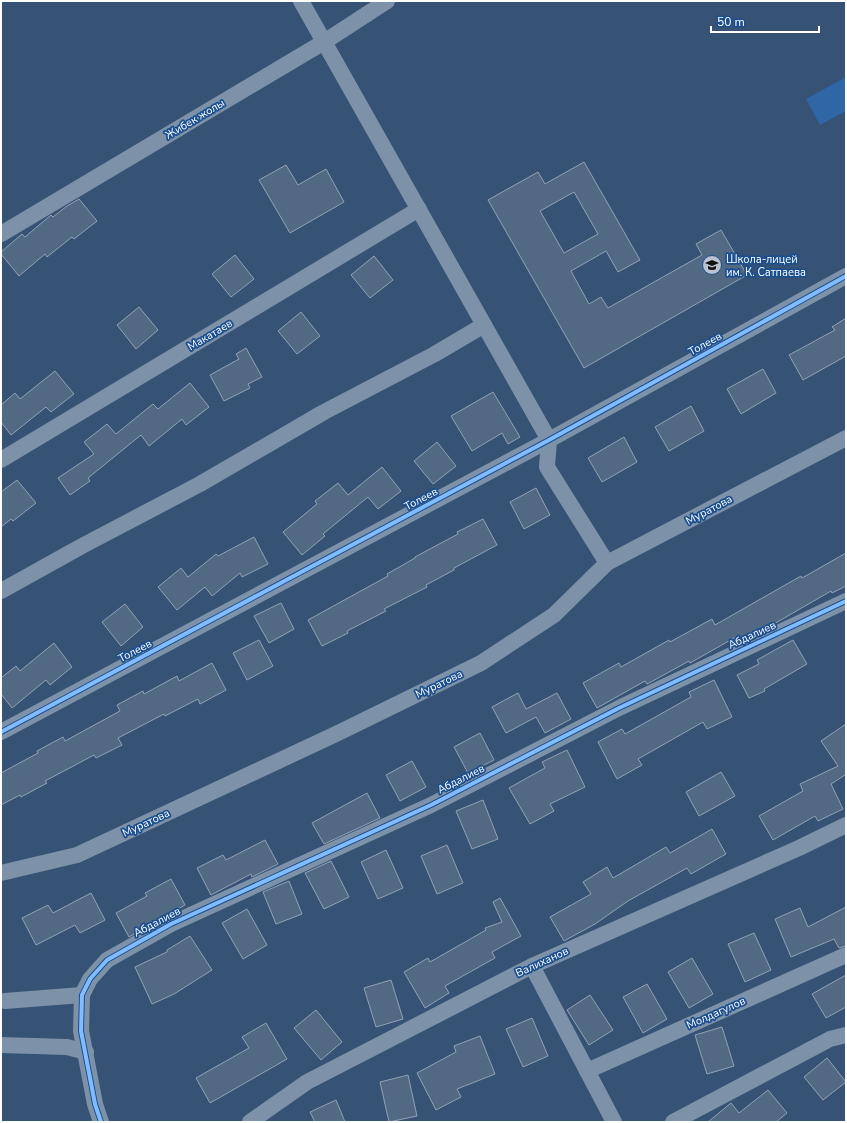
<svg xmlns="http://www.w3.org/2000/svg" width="847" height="1123" viewBox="0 0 847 1123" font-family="'Nunito Sans',sans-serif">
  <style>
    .green { fill: #2f66a5 }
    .building { fill: #526984; stroke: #92a2b6; fill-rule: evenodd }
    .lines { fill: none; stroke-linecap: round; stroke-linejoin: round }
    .street { stroke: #7d92a8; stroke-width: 16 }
    .cycleway-casing { stroke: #1b4f8f; stroke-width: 6 }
    .cycleway { stroke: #80bcff; stroke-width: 4 }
    .labels { text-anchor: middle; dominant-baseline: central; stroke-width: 3.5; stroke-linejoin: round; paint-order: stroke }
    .street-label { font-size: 11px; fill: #fff; stroke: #1b4f8f }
    .poi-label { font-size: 11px; fill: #fff; stroke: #1b4f8f; text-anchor: start }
  </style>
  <rect width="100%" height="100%" fill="#365274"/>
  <path class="green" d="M 846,77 L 846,111 L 820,125 L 806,99 Z"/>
  <g class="building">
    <path d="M 584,162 L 640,260 L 618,272 L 606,251 L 571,271 L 589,304 L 601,297 L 608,308 L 702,255 L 696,244 L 721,230 L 747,275 L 584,368 L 488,200 L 538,172 L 545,184 ZM 574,192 L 598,234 L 564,253 L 540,211 Z"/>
    <path d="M 286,165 L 298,185 L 326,169 L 344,202 L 290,233 L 259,180 Z"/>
    <path d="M 79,199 L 97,221 L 74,239 L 72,237 L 47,257 L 45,254 L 19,276 L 1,254 L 1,252 L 22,234 L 25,237 L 51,215 L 53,217 L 67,206 Z"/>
    <path d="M 235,255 L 254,279 L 231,297 L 212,274 Z"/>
    <path d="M 374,256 L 393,280 L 370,298 L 351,275 Z"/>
    <path d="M 139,307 L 158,330 L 136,349 L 117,325 Z"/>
    <path d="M 301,312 L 320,336 L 297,354 L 278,331 Z"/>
    <path d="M 846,318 L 846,356 L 803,380 L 789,355 L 835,330 L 832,327 Z"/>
    <path d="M 246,348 L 262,377 L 248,384 L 250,388 L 224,401 L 210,375 L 239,359 L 236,354 Z"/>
    <path d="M 763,369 L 776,393 L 741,414 L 727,389 Z"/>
    <path d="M 55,371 L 74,394 L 51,412 L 46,407 L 11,435 L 1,422 L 1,405 L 15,393 L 20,399 Z"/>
    <path d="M 190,383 L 209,407 L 186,425 L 182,419 L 149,446 L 141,435 L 88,478 L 90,481 L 70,495 L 58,478 L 94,454 L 84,442 L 107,424 L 116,434 L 153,404 L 158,409 Z"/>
    <path d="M 493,392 L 520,437 L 508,444 L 502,433 L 472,451 L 451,416 Z"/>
    <path d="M 691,406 L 704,431 L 669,451 L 655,427 Z"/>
    <path d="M 624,437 L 637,462 L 602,482 L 588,458 Z"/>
    <path d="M 437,442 L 456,466 L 433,484 L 414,461 Z"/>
    <path d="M 382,467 L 401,491 L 378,509 L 368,497 L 323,534 L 325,536 L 302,555 L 283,532 L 317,504 L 315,501 L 338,483 L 348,495 Z"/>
    <path d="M 17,480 L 36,503 L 13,521 L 11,519 L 1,527 L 1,492 Z"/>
    <path d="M 536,488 L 550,515 L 524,529 L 510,502 Z"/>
    <path d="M 483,519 L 497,545 L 454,568 L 454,570 L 426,585 L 427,587 L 384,609 L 386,611 L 347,631 L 348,633 L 322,646 L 308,620 L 388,576 L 387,574 L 415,558 L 415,557 L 458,534 L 457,532 Z"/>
    <path d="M 254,537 L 268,564 L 242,577 L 240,573 L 212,596 L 205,587 L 177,610 L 158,587 L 181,568 L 188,577 L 216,554 L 218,556 Z"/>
    <path d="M 846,553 L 846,586 L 832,593 L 831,591 L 767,628 L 738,641 L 736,637 L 690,663 L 689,661 L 649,683 L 647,684 L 645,681 L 597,708 L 583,683 L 619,663 L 621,667 L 669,640 L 670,642 L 712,619 L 715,625 L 801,576 L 802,578 Z"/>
    <path d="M 281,603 L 294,629 L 269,643 L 254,616 Z"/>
    <path d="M 125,604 L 143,627 L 121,646 L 102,622 Z"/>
    <path d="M 259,640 L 273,666 L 247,680 L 233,653 Z"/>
    <path d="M 793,640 L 807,664 L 764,689 L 765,691 L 749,698 L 737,675 L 759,664 L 757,660 Z"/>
    <path d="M 54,643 L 72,667 L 50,685 L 46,680 L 12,708 L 1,694 L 1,678 L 16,666 L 20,671 Z"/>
    <path d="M 212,663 L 226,690 L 200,704 L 198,699 L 165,716 L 164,714 L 118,738 L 122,745 L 96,758 L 94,755 L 45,781 L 47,783 L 21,797 L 20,795 L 1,805 L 1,773 L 38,753 L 37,751 L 63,737 L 65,741 L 120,711 L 117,705 L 143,691 L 144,694 L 177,676 L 179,681 Z"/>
    <path d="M 714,680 L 732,717 L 707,729 L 703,722 L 638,759 L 642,765 L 617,779 L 598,742 L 622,729 L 625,734 L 691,697 L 689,692 Z"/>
    <path d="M 518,693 L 526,709 L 557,693 L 571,719 L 545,733 L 536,717 L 506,733 L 492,707 Z"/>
    <path d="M 846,724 L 846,777 L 845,775 L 831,784 L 843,809 L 818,821 L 815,816 L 773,840 L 759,816 L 803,791 L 800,784 L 838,766 L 821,741 Z"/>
    <path d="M 480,733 L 494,760 L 468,773 L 454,747 Z"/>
    <path d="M 567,750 L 585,787 L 550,804 L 554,811 L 530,824 L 509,788 L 545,768 L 542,762 Z"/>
    <path d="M 412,761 L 426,787 L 400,801 L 386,775 Z"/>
    <path d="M 721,772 L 735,796 L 699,816 L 686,792 Z"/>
    <path d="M 367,793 L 380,818 L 324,844 L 312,823 Z"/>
    <path d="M 483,800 L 498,839 L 472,849 L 456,811 Z"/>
    <path d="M 712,829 L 726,854 L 691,874 L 687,868 L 628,901 L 595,924 L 564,941 L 550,917 L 591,894 L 583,882 L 607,867 L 613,878 L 666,847 L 670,853 Z"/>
    <path d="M 265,840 L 278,864 L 252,877 L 251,874 L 211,895 L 197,868 L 223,855 L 226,860 Z"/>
    <path d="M 447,845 L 463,883 L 437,894 L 421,856 Z"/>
    <path d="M 386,850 L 403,888 L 378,899 L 361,862 Z"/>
    <path d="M 331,861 L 349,897 L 324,909 L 305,873 Z"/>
    <path d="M 171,879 L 185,905 L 129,937 L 116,913 L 147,896 L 145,893 Z"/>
    <path d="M 289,881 L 302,914 L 276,924 L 263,892 Z"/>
    <path d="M 91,893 L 105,920 L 80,933 L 75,925 L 36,945 L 22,918 L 48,905 L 53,913 Z"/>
    <path d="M 500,898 L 521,936 L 492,952 L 495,958 L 445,986 L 449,993 L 425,1008 L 404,972 L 428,958 L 430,962 L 486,930 L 485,928 L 502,922 L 493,902 Z"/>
    <path d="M 846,907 L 846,946 L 839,948 L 834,939 L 791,957 L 775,919 L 800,908 L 808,927 Z"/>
    <path d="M 247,909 L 267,945 L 243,959 L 222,923 Z"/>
    <path d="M 754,933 L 771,970 L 745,982 L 728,944 Z"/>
    <path d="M 190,936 L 212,970 L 174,994 L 152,1004 L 135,967 L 167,952 L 167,950 Z"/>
    <path d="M 692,958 L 713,994 L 689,1008 L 668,972 Z"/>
    <path d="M 846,975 L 846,1007 L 826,1018 L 812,994 Z"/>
    <path d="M 391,980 L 403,1019 L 376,1027 L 364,988 Z"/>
    <path d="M 647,984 L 667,1019 L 643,1033 L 623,997 Z"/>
    <path d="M 590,995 L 613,1030 L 589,1045 L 567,1010 Z"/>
    <path d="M 316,1010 L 342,1042 L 321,1060 L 294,1028 Z"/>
    <path d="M 532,1018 L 548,1056 L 523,1067 L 506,1029 Z"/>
    <path d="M 266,1023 L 287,1059 L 210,1103 L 196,1078 L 249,1048 L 242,1037 Z"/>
    <path d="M 722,1027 L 734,1066 L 707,1074 L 695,1035 Z"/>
    <path d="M 480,1036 L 495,1074 L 457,1089 L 461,1097 L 436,1110 L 417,1073 L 456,1052 L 454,1046 Z"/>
    <path d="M 827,1058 L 846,1082 L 823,1100 L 804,1077 Z"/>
    <path d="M 408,1075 L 417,1116 L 389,1122 L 380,1082 Z"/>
    <path d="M 768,1090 L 787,1113 L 776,1122 L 708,1122 L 731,1103 L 739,1113 Z"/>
    <path d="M 336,1100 L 345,1122 L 315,1122 L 310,1112 Z"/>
  </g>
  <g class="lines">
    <g class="street">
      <path d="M 301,1 L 549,440 L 547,467 L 607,563"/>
      <path d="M 1,234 L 324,42 L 387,1"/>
      <path d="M 1,460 L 419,209"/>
      <path d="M 1,591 L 82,546 L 200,484 L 324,412 L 435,354 L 484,325"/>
      <path d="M 1,732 L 549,440 L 846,276"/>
      <path d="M 1,873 L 77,855 L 336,734 L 481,663 L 554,615 L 607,563 L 846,438"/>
      <path d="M 532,966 L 614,1122"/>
      <path d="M 5,1001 L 82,995"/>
      <path d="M 1,1045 L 67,1047 L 86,1052"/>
      <path d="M 587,1071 L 846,955"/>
      <path d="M 101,1122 L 95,1104 L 81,1031 L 82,995 L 90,979 L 107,960 L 171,924 L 431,805 L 619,708 L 846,601"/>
      <path d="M 250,1122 L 307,1082 L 532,966 L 799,848 L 846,825"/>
      <path d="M 673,1122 L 830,1039 L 846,1035"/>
    </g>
    <defs>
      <g id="cycleway">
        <path d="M 1,732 L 549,440 L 846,276"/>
        <path d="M 101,1122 L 95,1104 L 81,1031 L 82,995 L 90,979 L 107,960 L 171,924 L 431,805 L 619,708 L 846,601"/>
      </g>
    </defs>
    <use href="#cycleway" class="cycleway-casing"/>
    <use href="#cycleway" class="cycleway"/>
  </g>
  <defs>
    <symbol id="school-disc" viewBox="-11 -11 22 22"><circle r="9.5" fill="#b9c2ce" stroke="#1b4f8f"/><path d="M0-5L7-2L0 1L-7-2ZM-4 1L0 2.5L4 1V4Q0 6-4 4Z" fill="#111"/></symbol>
  </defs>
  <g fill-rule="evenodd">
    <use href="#school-disc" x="701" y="254" width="22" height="22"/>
  </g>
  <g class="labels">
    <g class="street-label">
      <text transform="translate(195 119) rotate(-31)">Жибек жолы</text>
      <text transform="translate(210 335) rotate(-31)">Макатаев</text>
      <text transform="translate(705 344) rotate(-29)">Толеев</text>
      <text transform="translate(421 499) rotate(-28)">Толеев</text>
      <text transform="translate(709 510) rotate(-28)">Муратова</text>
      <text transform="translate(752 635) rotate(-25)">Абдалиев</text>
      <text transform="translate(135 651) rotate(-28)">Толеев</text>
      <text transform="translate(439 684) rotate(-26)">Муратова</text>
      <text transform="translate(461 779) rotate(-27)">Абдалиев</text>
      <text transform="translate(146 823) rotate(-25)">Муратова</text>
      <text transform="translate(157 922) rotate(-28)">Абдалиев</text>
      <text transform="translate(542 962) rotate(-25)">Валиханов</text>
      <text transform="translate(716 1013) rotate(-24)">Молдагулов</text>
    </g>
    <g class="poi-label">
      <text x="726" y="259">Школа-лицей<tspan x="726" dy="13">им. К. Сатпаева</tspan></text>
    </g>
  </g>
  <rect width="847" height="1123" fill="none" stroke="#ffffff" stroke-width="4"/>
  <path d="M711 26v6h108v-6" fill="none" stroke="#ffffff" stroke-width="2"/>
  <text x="717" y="26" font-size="12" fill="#ffffff" stroke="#1b4f8f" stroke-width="3" paint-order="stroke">50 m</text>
</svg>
